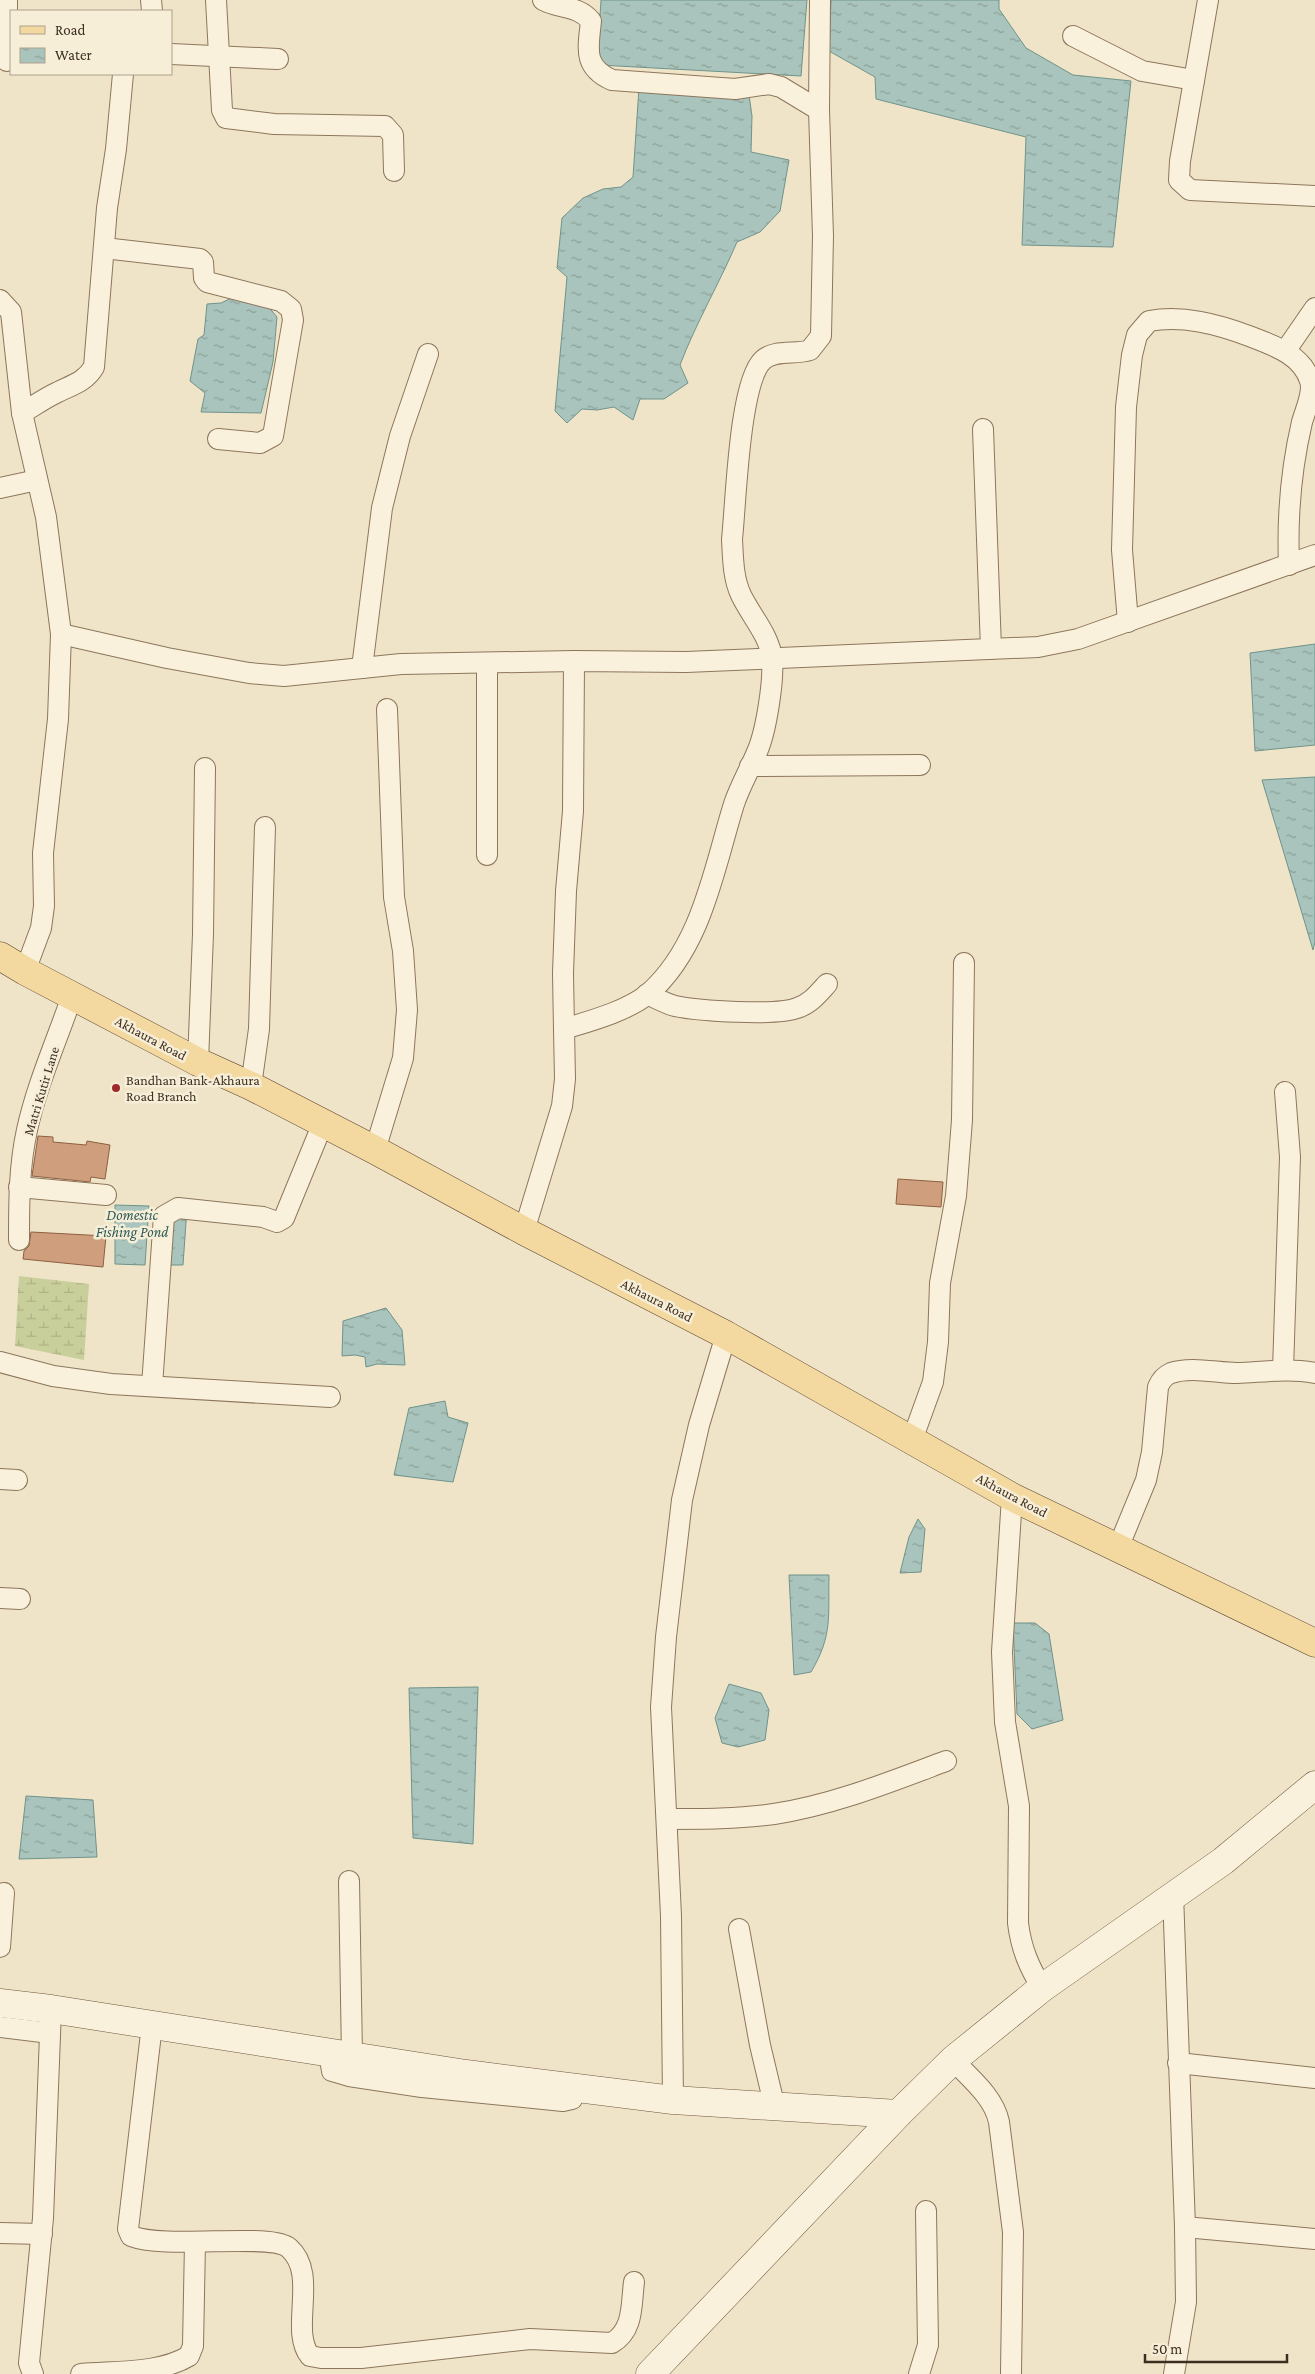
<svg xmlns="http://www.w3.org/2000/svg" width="1315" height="2374" viewBox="0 0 1315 2374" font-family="'Crimson Pro',serif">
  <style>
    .wetland { fill: url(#wetland-marsh) }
    .water { fill: url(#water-ripples); stroke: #6f938a }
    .building { fill: #cf9f7d; stroke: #8d5f41 }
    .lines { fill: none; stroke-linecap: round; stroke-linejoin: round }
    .street-casing { stroke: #8d765c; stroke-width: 22 }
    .secondary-casing { stroke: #6f573f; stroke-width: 29 }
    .primary-casing { stroke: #5b4430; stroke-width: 29 }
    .street { stroke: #faf1dc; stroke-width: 20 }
    .secondary { stroke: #faf1dc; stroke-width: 28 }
    .primary { stroke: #f3d9a0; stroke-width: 28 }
    .poi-dot { fill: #9e2a2b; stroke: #f7eed8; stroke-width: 2 }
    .labels { text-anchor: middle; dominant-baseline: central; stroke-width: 5; stroke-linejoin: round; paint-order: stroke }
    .street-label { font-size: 14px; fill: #3d2e20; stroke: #f7eed8 }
    .poi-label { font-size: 14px; fill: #3d2e20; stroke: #f7eed8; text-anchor: start }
    .water-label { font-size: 15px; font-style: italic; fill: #2f5d5a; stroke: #f7eed8 }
  </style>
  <defs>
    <pattern id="wetland-marsh" width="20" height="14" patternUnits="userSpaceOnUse" patternTransform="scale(1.25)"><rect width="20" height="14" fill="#c9cf9b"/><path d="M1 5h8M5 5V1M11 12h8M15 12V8" fill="none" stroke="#aeb285"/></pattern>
    <pattern id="water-ripples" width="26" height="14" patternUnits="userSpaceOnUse" patternTransform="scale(1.25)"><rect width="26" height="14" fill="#a9c4bc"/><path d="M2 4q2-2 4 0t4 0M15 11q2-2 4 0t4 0" fill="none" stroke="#8ba098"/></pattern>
  </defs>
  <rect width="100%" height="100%" fill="#f0e4c8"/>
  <path class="wetland" d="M 19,1276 L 89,1284 L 84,1360 L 15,1346 Z"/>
  <g class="water">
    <path d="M 601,0 L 807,0 L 801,76 L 599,65 L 593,36 L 600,16 Z"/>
    <path d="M 831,0 L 999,0 L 999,9 L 1026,48 L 1073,75 L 1131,81 L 1113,247 L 1022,245 L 1026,137 L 876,99 L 875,77 L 829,51 Z"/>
    <path d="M 639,88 L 749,95 L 752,116 L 751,152 L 789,160 L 780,211 L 760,232 L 737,242 C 719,284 696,323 680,365 L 688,383 L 664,399 L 640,399 L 633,420 L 614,407 L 597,410 L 582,409 L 567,423 L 555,411 L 567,277 L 557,268 L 562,218 L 583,198 L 603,189 L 621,187 L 633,177 Z"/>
    <path d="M 234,297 L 261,298 L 277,317 L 273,362 L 261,413 L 201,412 L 205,393 L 190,381 L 198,339 L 204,335 L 207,304 L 221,303 Z"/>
    <path d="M 1315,644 L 1315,745 L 1255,751 L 1250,653 Z"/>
    <path d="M 1315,777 L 1315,942 L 1313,950 L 1262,780 Z"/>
    <path d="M 115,1205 L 149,1206 L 145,1265 L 115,1264 Z"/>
    <path d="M 157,1208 L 187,1208 L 183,1265 L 154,1265 Z"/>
    <path d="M 386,1308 L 402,1330 L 405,1365 L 377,1364 L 366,1367 L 365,1357 L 355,1355 L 342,1356 L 343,1321 Z"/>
    <path d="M 445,1401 L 448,1417 L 468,1423 L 453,1482 L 394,1475 L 409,1408 Z"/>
    <path d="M 918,1519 L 925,1529 L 921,1572 L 900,1573 L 909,1537 Z"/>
    <path d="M 789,1575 L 829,1575 C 828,1616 833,1635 811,1672 L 794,1675 Z"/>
    <path d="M 1013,1623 L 1035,1623 L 1049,1634 L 1063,1720 L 1032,1729 L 1017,1714 Z"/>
    <path d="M 729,1684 L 761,1693 L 769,1710 L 765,1740 L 738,1747 L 722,1743 L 715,1718 Z"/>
    <path d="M 478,1687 L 473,1844 L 413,1838 L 409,1688 Z"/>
    <path d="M 26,1796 L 93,1800 L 97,1857 L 19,1859 Z"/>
  </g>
  <g class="building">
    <path d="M 38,1136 L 53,1137 L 53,1142 L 86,1145 L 87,1141 L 110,1145 L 105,1179 L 91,1177 L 90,1182 L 32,1176 Z"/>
    <path d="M 898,1179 L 943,1182 L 941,1207 L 896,1204 Z"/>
    <path d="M 31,1232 L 106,1236 L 103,1267 L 23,1259 L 24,1251 L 29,1246 Z"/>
  </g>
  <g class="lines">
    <defs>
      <g id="street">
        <path d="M 7,0 L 7,61"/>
        <path d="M 151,0 L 152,11"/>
        <path d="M 216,0 L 222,110 L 226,118 L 274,124 L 385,126 L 393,135 L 394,171"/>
        <path d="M 543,0 C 559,9 578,5 591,21 C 588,49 583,67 612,80 L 735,89 L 769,84 L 781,87 L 819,110"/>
        <path d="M 1208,0 L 1180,161 L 1179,180 L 1190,190 L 1315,196"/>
        <path d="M 1073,36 L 1142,71 L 1194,80"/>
        <path d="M 171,54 L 278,59"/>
        <path d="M 104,248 L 200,259 L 203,262 L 204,278 L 207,282 L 281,301 L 291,309 L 293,320 L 273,436 L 260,443 L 218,439"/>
        <path d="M 0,300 L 11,312 L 22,413 L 46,517 L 61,634 L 58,719 L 43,853 L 44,906 L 41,928 L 25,971"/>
        <path d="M 1286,350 L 1315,308"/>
        <path d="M 22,413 C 34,406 45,398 58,392 C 72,385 85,382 94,367 L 107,208 L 116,149 L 123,74"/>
        <path d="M 983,429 L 991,649"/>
        <path d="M 0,488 L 37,480"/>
        <path d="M 1128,622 L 1122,550 L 1126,407 L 1132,355 L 1137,335 L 1149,321 C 1183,315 1217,324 1249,336 C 1272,345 1302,354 1310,381 C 1314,392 1305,411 1302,422 C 1291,469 1287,516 1289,565"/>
        <path d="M 61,634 L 167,658 L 249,673 L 284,676 L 401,664 L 574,661 L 686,662 L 1038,647 L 1078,639 L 1315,555"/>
        <path d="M 362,668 L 382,508 L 400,436 L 428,354"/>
        <path d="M 750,766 L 920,765"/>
        <path d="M 487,855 L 487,663"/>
        <path d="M 647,994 C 656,998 666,1004 675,1006 C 699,1011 776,1016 797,1008 C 810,1004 818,994 827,984"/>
        <path d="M 564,1029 L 563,973 L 566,891 L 573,811 L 574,661"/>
        <path d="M 198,1062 L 203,934 L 205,768"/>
        <path d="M 251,1086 L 259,1029 L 265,827"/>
        <path d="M 375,1150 L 403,1058 L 407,1010 L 403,951 L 394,897 L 387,709"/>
        <path d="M 19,1187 L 106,1195"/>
        <path d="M 524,1231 L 562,1106 L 565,1079 L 564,1029 C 590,1021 627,1011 648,994 C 702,947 714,868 734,804 C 740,786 750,769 757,752 C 766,732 774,681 772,659 C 770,636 751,616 741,595 C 733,578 733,558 732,539 C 736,504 739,382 763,360 C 775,349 796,355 810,350 L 821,336 L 823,236 L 819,110 L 820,0"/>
        <path d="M 19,1240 C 19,1203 19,1166 27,1130 C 37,1084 57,1040 72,996"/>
        <path d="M 0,1362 L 53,1376 L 111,1384 L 330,1397"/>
        <path d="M 1283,1370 L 1290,1157 L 1285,1092"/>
        <path d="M 152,1386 L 164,1216 L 178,1208 L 263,1217 L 277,1222 L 284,1218 L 323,1123"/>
        <path d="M 912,1440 L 933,1382 L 938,1342 L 940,1283 L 956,1196 L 962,1120 L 964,963"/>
        <path d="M 0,1479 L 17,1480"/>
        <path d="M 1012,1497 L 1002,1652 L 1005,1722 L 1019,1806 L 1018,1923 C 1021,1948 1029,1967 1042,1988"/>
        <path d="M 1118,1548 L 1146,1480 L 1152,1452 L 1158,1387 C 1161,1380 1164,1376 1171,1373 C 1191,1366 1217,1373 1237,1373 C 1263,1372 1289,1368 1315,1373"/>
        <path d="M 0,1598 L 20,1599"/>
        <path d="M 667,1819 C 702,1819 738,1819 774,1814 C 833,1805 890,1782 946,1761"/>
        <path d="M 349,1881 L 352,2056"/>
        <path d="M 1173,1894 L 1185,2227 L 1315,2239"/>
        <path d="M 739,1929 L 760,2045 L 775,2108"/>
        <path d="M 0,1947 L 4,1893"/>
        <path d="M 152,2025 L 128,2229 L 131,2236 C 166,2250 271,2232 289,2248 C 319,2274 289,2330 310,2356 L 321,2358 L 361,2358 L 530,2339 L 612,2343 C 634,2330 631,2305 634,2282"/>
        <path d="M 0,2027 L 50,2033"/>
        <path d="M 329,2053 L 332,2071 L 349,2076 L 422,2087 L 563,2101 L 572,2099 L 577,2088"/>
        <path d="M 953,2060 C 970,2078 994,2097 999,2122 L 1013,2232 L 1011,2374"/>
        <path d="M 1178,2063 L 1315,2078"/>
        <path d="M 673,2100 L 671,1916 L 661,1707 L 666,1637 L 682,1500 L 699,1425 L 726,1335"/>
        <path d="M 0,2233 L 42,2234"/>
        <path d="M 33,2374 L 29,2363 L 43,2218 L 51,2009"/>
        <path d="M 81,2374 C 115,2371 159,2374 189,2356 L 193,2346 L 195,2243"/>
        <path d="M 919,2374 L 928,2345 L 926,2211"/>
        <path d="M 1174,2374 L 1186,2302 L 1185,2227"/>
      </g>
      <g id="secondary">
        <path d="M 0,2003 L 51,2009 L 466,2074 L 673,2100 L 898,2114"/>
        <path d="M 650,2374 L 898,2114 L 953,2060 L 1042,1988 L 1223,1861 L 1315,1785"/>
      </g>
      <path id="primary" d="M 0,956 L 25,971 L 198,1062 L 251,1086 L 375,1150 L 524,1231 L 726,1335 L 1012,1497 L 1315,1643"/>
    </defs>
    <use href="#street" class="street-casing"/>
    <use href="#secondary" class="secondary-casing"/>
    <use href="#primary" class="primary-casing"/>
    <use href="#street" class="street"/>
    <use href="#secondary" class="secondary"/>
    <use href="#primary" class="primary"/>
  </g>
  <circle class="poi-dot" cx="116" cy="1088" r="5"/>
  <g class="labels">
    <g class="street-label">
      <text transform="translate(151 1038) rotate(28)">Akhaura Road</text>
      <text transform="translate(41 1091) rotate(-73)">Matri Kutir Lane</text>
      <text transform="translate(657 1300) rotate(27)">Akhaura Road</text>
      <text transform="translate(1012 1495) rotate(28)">Akhaura Road</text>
    </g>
    <g class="poi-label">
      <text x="126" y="1080">Bandhan Bank-Akhaura<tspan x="126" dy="16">Road Branch</tspan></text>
    </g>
    <g class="water-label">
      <text x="132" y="1215">Domestic<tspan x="132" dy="17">Fishing Pond</tspan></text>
    </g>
  </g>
  <rect x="10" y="10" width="162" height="65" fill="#f7eed8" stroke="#ada18e"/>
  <rect x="20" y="26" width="25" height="8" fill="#f3d9a0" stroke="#ada18e"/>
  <text x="55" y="35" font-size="15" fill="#3d2e20">Road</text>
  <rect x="20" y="48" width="25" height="15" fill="url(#water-ripples)" stroke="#ada18e"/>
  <text x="55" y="60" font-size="15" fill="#3d2e20">Water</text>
  <path d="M1145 2354v8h142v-8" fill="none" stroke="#3d2e20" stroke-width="2.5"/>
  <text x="1152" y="2354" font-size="15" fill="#3d2e20" stroke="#f7eed8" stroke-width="4" paint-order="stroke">50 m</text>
</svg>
